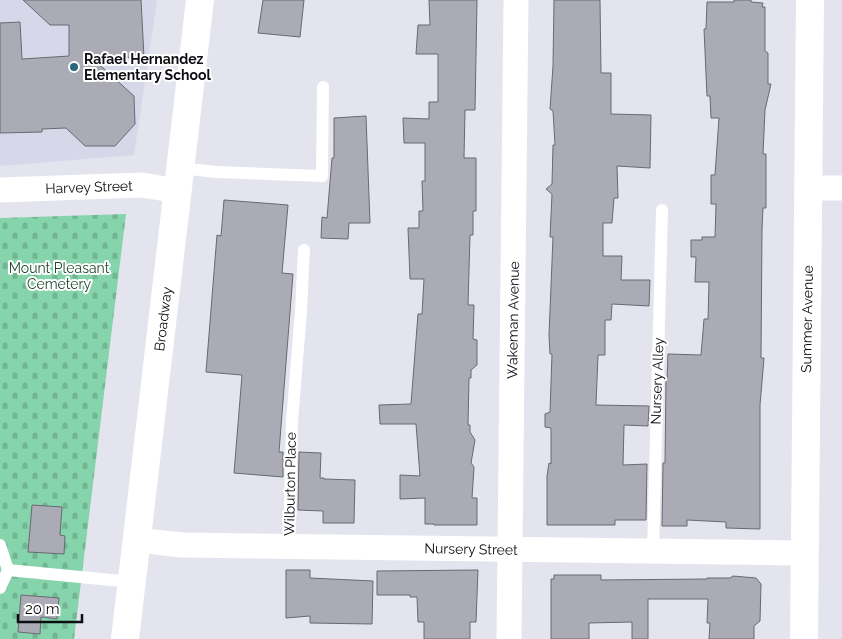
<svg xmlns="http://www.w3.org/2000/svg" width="842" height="639" viewBox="0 0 842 639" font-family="Raleway,sans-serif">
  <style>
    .built { fill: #d6d8e9 }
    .cemetery { fill: url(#cemetery-stones) }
    .building { fill: #aaabb5; stroke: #686972 }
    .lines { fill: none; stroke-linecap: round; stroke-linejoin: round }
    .service { stroke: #fff; stroke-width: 12 }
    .minor { stroke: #fff; stroke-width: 25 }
    .tertiary { stroke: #fff; stroke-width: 28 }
    .secondary { stroke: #fff; stroke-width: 28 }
    .poi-dot { fill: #28677c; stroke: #fff; stroke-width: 2 }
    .labels { text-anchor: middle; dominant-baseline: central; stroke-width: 4; stroke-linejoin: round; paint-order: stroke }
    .poi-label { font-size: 14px; font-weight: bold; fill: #0d0e11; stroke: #fff; text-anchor: start }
    .street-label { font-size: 14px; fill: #0d0e11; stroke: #fff }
    .park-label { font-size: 14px; fill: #204834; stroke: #fff }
  </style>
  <defs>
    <pattern id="cemetery-stones" width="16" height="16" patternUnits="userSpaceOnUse" patternTransform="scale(1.25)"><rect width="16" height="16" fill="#86d4ab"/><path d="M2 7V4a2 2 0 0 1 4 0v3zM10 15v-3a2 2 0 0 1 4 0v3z" fill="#72b592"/></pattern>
  </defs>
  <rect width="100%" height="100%" fill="#e3e4ee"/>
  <path class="built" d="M 0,0 L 157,0 L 134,155 L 0,166 Z"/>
  <path class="cemetery" d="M 126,214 L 74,639 L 0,639 L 0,218 Z"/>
  <g class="building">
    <path d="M 23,0 L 141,0 L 144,57 L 92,58 L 134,96 L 135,124 L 115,146 L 85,146 L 66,128 L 42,129 L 42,132 L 0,133 L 0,23 L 20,22 L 22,59 L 69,56 L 69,25 L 50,25 Z"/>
    <path d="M 263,0 L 304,0 L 300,37 L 258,33 Z"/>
    <path d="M 429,0 L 477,0 L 475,110 L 465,110 L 464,158 L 476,158 L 476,211 L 473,211 L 473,235 L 470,235 L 468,305 L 474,305 L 473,339 L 477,340 L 477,365 L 471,370 L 471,378 L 469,378 L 468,425 L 470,425 L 470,432 L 475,440 L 471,463 L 474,467 L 472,498 L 477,498 L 477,525 L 434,525 L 434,524 L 425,524 L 425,498 L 400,499 L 400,475 L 420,476 L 416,424 L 380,424 L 379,405 L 411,404 L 418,314 L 422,314 L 424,279 L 410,279 L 408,228 L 419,228 L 419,211 L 423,211 L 422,181 L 425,181 L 425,143 L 404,143 L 403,118 L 429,119 L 429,102 L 438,102 L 438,54 L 416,54 L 418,25 L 430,25 Z"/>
    <path d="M 554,0 L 600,0 L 601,73 L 611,73 L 611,114 L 651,115 L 650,168 L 617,166 L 618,198 L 614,198 L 612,223 L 603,223 L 603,256 L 622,256 L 621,280 L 650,280 L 649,306 L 612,304 L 611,320 L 605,320 L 605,355 L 598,355 L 596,405 L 649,406 L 648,426 L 624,425 L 623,465 L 647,464 L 646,520 L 615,520 L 615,525 L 547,525 L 547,476 L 549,463 L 551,464 L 551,428 L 545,427 L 545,414 L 550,412 L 552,354 L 550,354 L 549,335 L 553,237 L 550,237 L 552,194 L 546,189 L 552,184 L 553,145 L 555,145 L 553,111 L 550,109 L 553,66 Z"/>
    <path d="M 734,0 L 751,0 L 751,2 L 763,3 L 762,7 L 765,7 L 765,51 L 768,53 L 768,84 L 771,84 L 765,110 L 763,154 L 766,154 L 766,208 L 763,208 L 762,229 L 761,358 L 764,358 L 760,405 L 760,529 L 726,528 L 726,522 L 687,520 L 687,526 L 662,526 L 663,463 L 665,463 L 666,379 L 667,379 L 668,354 L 701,355 L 704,319 L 708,319 L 709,282 L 695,282 L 696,257 L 691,257 L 691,240 L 702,240 L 702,237 L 715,237 L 716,204 L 711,204 L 711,175 L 715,175 L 719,118 L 711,118 L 710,96 L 707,96 L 704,29 L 706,29 L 707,2 L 734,2 Z"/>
    <path d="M 366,116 L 370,223 L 349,223 L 348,239 L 321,238 L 322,217 L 327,218 L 332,158 L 334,158 L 334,118 Z"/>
    <path d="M 224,200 L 288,205 L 282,273 L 293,274 L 279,452 L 283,452 L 283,477 L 234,473 L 242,375 L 206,372 L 217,235 L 221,236 Z"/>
    <path d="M 299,452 L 321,453 L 320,478 L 324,478 L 324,479 L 355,480 L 354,523 L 323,523 L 323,511 L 298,510 Z"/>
    <path d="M 32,505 L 62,507 L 60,535 L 65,536 L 64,554 L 28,552 Z"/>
    <path d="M 286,570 L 310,570 L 310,578 L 373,581 L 372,624 L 310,623 L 310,616 L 286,618 Z"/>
    <path d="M 478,570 L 476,622 L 470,622 L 470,639 L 424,639 L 424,622 L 418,622 L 417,597 L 410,597 L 410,595 L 377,595 L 377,571 Z"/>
    <path d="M 554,575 L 601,575 L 601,580 L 707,579 L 707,578 L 730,578 L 733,576 L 756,578 L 761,584 L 760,621 L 754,626 L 754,639 L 709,639 L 710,623 L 707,623 L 708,599 L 648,599 L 648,639 L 632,639 L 632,622 L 589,623 L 589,639 L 551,639 L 551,579 L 554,579 Z"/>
    <path d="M 21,595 L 59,598 L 57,619 L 41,617 L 40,634 L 18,632 Z"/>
  </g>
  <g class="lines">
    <g class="service">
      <path d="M 180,168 L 217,172 L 322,176 L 323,87"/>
      <path d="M 0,545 L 8,570 L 0,588"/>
      <path d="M 289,547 L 292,422 L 301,311 L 304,250"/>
      <path d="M 653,551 L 662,210"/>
      <path d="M 8,570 L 132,582"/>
    </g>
    <g class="minor">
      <path d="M 808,188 L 842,188"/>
      <path d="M 0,190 L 142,185 L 178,191"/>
      <path d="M 137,540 L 182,545 L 804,553"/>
      <path d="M 509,639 L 516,0"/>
    </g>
    <path class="tertiary" d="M 804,639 L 810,0"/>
    <path class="secondary" d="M 125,639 L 200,0"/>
  </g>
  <circle class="poi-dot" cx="74" cy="67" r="5"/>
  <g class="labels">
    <g class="poi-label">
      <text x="84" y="59">Rafael Hernandez<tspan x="84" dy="16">Elementary School</tspan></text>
    </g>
    <g class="street-label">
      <text transform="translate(89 187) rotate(-2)">Harvey Street</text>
      <text transform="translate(163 319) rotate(-83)">Broadway</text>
      <text transform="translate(807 319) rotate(-89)">Summer Avenue</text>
      <text transform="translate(513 320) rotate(-89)">Wakeman Avenue</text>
      <text transform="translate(657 381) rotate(-88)">Nursery Alley</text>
      <text transform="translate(290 484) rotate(-89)">Wilburton Place</text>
      <text transform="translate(471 549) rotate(1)">Nursery Street</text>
    </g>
    <g class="park-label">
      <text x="59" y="268">Mount Pleasant<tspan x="59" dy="16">Cemetery</tspan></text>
    </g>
  </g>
  <path d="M18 614v8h64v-8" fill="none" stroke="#0d0e11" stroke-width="2.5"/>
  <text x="25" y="614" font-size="15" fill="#0d0e11" stroke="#ffffff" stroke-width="4" paint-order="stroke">20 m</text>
</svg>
